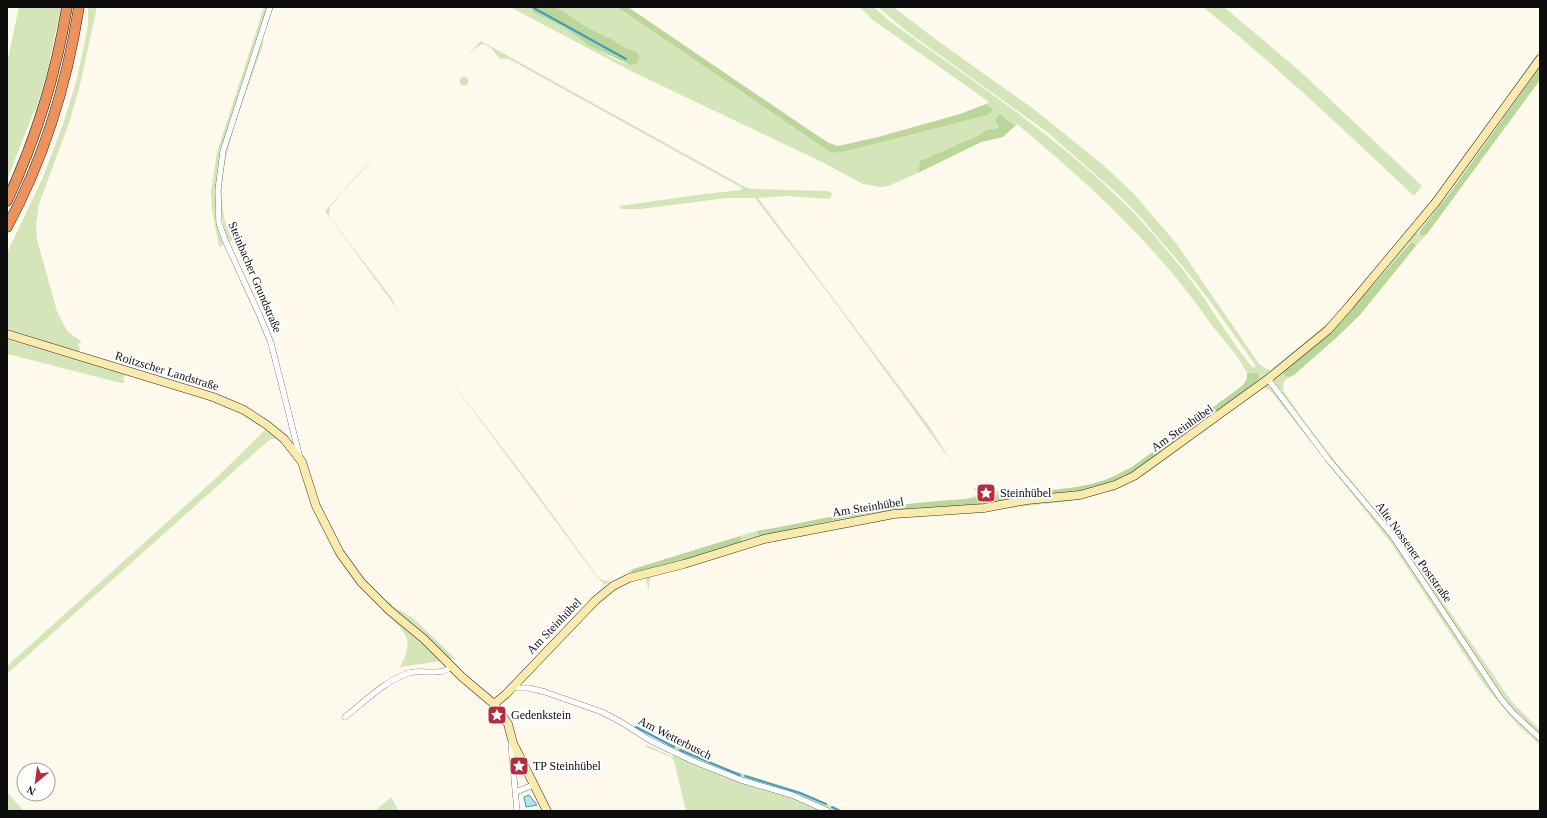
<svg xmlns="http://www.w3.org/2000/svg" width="1547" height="818" viewBox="0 0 1547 818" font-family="'Times New Roman',serif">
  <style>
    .green { fill: #d4e6b9 }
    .forest { fill: #bad699 }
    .water { fill: #b5e0f2; stroke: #409bc5 }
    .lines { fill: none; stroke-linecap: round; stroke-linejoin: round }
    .stream { stroke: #409bc5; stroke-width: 2 }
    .street-casing { stroke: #404040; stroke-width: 6 }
    .secondary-casing { stroke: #2f2f2f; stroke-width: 9 }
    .highway-casing { stroke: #1e1e1e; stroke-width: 11 }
    .street { stroke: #fff; stroke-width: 5.5 }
    .secondary { stroke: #faebac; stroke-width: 8 }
    .highway { stroke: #ec935d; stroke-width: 10 }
    .labels { text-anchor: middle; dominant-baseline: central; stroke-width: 4; stroke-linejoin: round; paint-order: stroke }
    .street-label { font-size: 12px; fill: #0d0d0d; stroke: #fff }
    .poi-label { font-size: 12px; fill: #0d0d0d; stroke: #fff; text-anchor: start }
  </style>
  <rect width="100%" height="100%" fill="#fef9ed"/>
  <g class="green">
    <path d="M 19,7 L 61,7 L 48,68 L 36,110 L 34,111 L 7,180 L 7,63 Z"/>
    <path d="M 88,7 L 97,7 L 80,85 L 69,123 L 39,204 L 36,225 L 37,240 L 57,311 L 67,331 L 82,342 L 78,344 L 80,350 L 77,352 L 7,329 L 7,253 L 43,177 L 63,124 L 76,82 L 85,41 L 88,25 Z"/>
    <path d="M 264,7 L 267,7 L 227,129 L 217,172 L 215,209 L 217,224 L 224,245 L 219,247 L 212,209 L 211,193 L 217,152 Z"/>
    <path d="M 510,7 L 537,7 L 532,11 C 542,16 553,21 563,26 C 579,36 615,65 634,65 L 638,62 L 640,58 L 637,52 L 625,48 L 610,38 L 590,29 L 554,7 L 617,7 L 830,152 L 839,153 L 988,115 L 994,110 L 986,104 L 989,102 L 873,20 L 860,7 L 874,7 L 888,20 C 973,81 1062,139 1135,214 C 1159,240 1183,269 1204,298 C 1220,322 1235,346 1253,368 L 1256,366 L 1210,301 L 1184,268 L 1143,220 L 1120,196 L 1047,132 L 905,30 L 878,7 L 893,7 L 938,41 L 1035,110 L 1102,164 L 1133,193 L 1176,243 L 1259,364 L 1266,369 L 1271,370 L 1331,320 L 1408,231 L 1440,192 L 1540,50 L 1531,67 L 1454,174 L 1413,227 L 1420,236 L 1427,234 L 1415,247 L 1415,244 L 1410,242 L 1341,322 L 1283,371 L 1285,376 L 1290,377 L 1284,381 L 1283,390 L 1303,419 L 1338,465 L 1412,554 L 1434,589 L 1512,702 L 1540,730 L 1540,745 L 1518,725 L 1485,686 L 1391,543 L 1269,389 L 1263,388 L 1144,475 L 1115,490 L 1072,501 L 983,511 L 903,516 L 874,521 L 761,544 L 652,576 L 649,582 L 649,591 L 645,577 L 630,581 L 627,572 L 633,569 L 630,573 L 636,574 L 693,559 L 741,543 L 740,536 L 757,531 L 759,538 C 802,527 846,516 890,511 C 932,507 973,506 1015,500 L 1017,493 L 1031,492 L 1031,496 L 1036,498 C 1062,495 1089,493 1113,483 C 1144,470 1171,446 1197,427 C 1218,413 1244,399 1259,378 L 1257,373 L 1247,373 C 1238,354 1220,337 1208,320 C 1155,244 1088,183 1017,124 L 1015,126 L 1000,114 L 996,120 L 999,126 L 996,129 L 988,129 L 977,136 L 920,161 L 918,173 L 888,186 L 880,187 L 863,184 L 822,162 L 633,72 Z"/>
    <path d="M 1203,7 L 1224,7 L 1302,73 L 1422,186 L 1414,196 C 1345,131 1277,66 1203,7 Z"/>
    <path d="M 263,39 C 265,44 257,60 255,67 C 239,116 204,191 233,240 L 229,242 C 204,182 242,97 263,39 Z"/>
    <path d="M 481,41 L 745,187 L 753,189 L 827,191 L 832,193 L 830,199 L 787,196 L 758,198 L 929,426 L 948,456 L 972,487 C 979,491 982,488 989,489 C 996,490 1001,493 1009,493 L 968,500 L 978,494 L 945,453 L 834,301 L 755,198 L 727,198 L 641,209 L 622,209 L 619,206 L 704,194 L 741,190 L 742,188 L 509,59 L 500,59 L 491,48 L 484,44 C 467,44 361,175 340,195 L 330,207 L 329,216 L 393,300 L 396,307 L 431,355 L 325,211 L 440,83 Z"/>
    <circle cx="464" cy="81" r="4.5"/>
    <path d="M 7,339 L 125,374 L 126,375 L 123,378 L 125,383 L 121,383 L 7,354 Z"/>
    <path d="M 436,361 L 536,492 L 598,577 L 602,580 L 610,581 L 605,585 L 597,577 Z"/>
    <path d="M 265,430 L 276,439 L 271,439 L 261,447 L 7,674 L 7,666 L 214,480 Z"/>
    <path d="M 389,602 L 396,608 L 413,618 L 456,659 L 400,667 C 417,638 403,629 382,611 Z"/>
    <path d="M 645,744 L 673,757 L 673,744 L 725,768 L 799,791 L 843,811 L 686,811 L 674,761 L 671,757 L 646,747 Z"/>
    <path d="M 7,792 L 24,811 L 7,811 Z"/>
    <path d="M 391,797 L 399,811 L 375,811 Z"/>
  </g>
  <g class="forest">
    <path d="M 537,7 L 557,8 L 590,29 L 610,38 L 625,48 L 637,52 L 640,58 C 638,63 636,65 630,65 L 590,46 L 564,27 L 531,11 Z"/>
    <path d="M 617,7 L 628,7 L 809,130 L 829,143 L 838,146 L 878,137 L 960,114 L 986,104 L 994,110 L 988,115 L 839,153 L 830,152 Z"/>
    <path d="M 1540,67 L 1540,80 L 1427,234 L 1420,236 L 1419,232 L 1452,190 Z"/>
    <path d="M 1000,114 L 1015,126 L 1003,137 L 981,142 L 918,173 L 920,161 L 977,136 L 988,129 L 996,129 L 999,126 L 995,120 Z"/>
    <path d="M 1411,242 L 1415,244 L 1415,247 L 1360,315 L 1336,338 L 1294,375 L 1290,377 L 1285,376 L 1283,371 L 1341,322 Z"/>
    <path d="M 1247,373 L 1258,373 L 1259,378 L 1253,387 L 1133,472 L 1113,482 L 1090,490 L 1031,496 L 1031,492 C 1058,489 1088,488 1112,477 C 1119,474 1125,470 1132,467 L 1242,386 L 1247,379 Z"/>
    <path d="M 1009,493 L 1017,493 L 1015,500 C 973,506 932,507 890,511 C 846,516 801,527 759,538 L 757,531 C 805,523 852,511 900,505 C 937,500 973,500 1009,493 Z"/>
    <path d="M 740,536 L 742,543 L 636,574 L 630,573 L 633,569 Z"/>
  </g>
  <path class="water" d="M 529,795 L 537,805 L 526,807 L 524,797 Z"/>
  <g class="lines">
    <g class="stream">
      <path d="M 532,7 L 626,59"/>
      <path d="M 636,727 L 674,747"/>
      <path d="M 680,750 L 740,775"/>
      <path d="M 745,776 L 800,793 L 826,804"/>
      <path d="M 832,807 L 840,811"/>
    </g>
    <defs>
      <g id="street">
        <path d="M 270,7 L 223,151 L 218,190 L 219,223 L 225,240 L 259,314 L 271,343 L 300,458"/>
        <path d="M 1268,379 L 1328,459 L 1392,535 L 1501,699 L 1512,712 L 1540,738"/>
        <path d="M 512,688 L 529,688 L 545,692 L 602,712 L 621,722 L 651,741 L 693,761 L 741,780 L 792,795 L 828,811"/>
        <path d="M 345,717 C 364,702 386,680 409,673 C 423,669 441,677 452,666"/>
        <path d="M 511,744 L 517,811"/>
        <path d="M 516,792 L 533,785"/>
      </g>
      <g id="secondary">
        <path d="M 7,334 L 213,397 L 244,410 L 267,425 L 284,439 L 302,462 L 316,506 L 340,553 L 361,582 L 389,610 L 424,639 L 462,677 L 494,704 L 508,724 L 513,743 L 547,811"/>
        <path d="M 494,704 L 506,694 L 596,600 L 613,586 L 629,578 L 684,564 L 764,539 L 894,514 L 984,508 L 1027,500 L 1080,495 L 1115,485 L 1134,476 L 1268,379 L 1328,330 L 1350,305 L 1436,202 L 1540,59"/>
      </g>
      <g id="highway">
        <path d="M 7,201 C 36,139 56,74 67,7"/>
        <path d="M 7,227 C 44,159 67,83 79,7"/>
      </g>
    </defs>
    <use href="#street" class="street-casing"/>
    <use href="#secondary" class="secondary-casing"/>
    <use href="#highway" class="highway-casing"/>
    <use href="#street" class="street"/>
    <use href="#secondary" class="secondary"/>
    <use href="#highway" class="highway"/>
  </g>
  <defs>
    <symbol id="sight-square" viewBox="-11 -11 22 22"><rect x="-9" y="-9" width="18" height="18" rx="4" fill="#b42d3f" stroke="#fff"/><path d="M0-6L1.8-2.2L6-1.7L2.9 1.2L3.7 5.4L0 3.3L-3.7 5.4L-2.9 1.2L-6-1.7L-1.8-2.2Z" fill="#fff"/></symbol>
  </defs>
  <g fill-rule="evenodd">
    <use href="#sight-square" x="975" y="482" width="22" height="22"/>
    <use href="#sight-square" x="486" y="704" width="22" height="22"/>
    <use href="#sight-square" x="508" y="755" width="22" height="22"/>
  </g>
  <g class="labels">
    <g class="street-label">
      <text transform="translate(255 277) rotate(67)">Steinbacher Grundstraße</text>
      <text transform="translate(167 371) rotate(17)">Roitzscher Landstraße</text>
      <text transform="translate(1182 428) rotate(-35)">Am Steinhübel</text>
      <text transform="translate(868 507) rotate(-9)">Am Steinhübel</text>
      <text transform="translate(1414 552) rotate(54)">Alte Nossener Poststraße</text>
      <text transform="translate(554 626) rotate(-46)">Am Steinhübel</text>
      <text transform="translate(675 738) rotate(27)">Am Wetterbusch</text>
    </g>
    <g class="poi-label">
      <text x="1000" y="493">Steinhübel</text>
      <text x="511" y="715">Gedenkstein</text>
      <text x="533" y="766">TP Steinhübel</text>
    </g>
  </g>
  <rect width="1547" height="818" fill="none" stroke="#0d0d0d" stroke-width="16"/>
  <g transform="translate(36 782) rotate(209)"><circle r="19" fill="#ffffff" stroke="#9e9e9e"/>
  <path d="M0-3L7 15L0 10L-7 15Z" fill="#b42d3f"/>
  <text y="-6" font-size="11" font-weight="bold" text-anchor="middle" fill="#0d0d0d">N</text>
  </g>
</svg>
